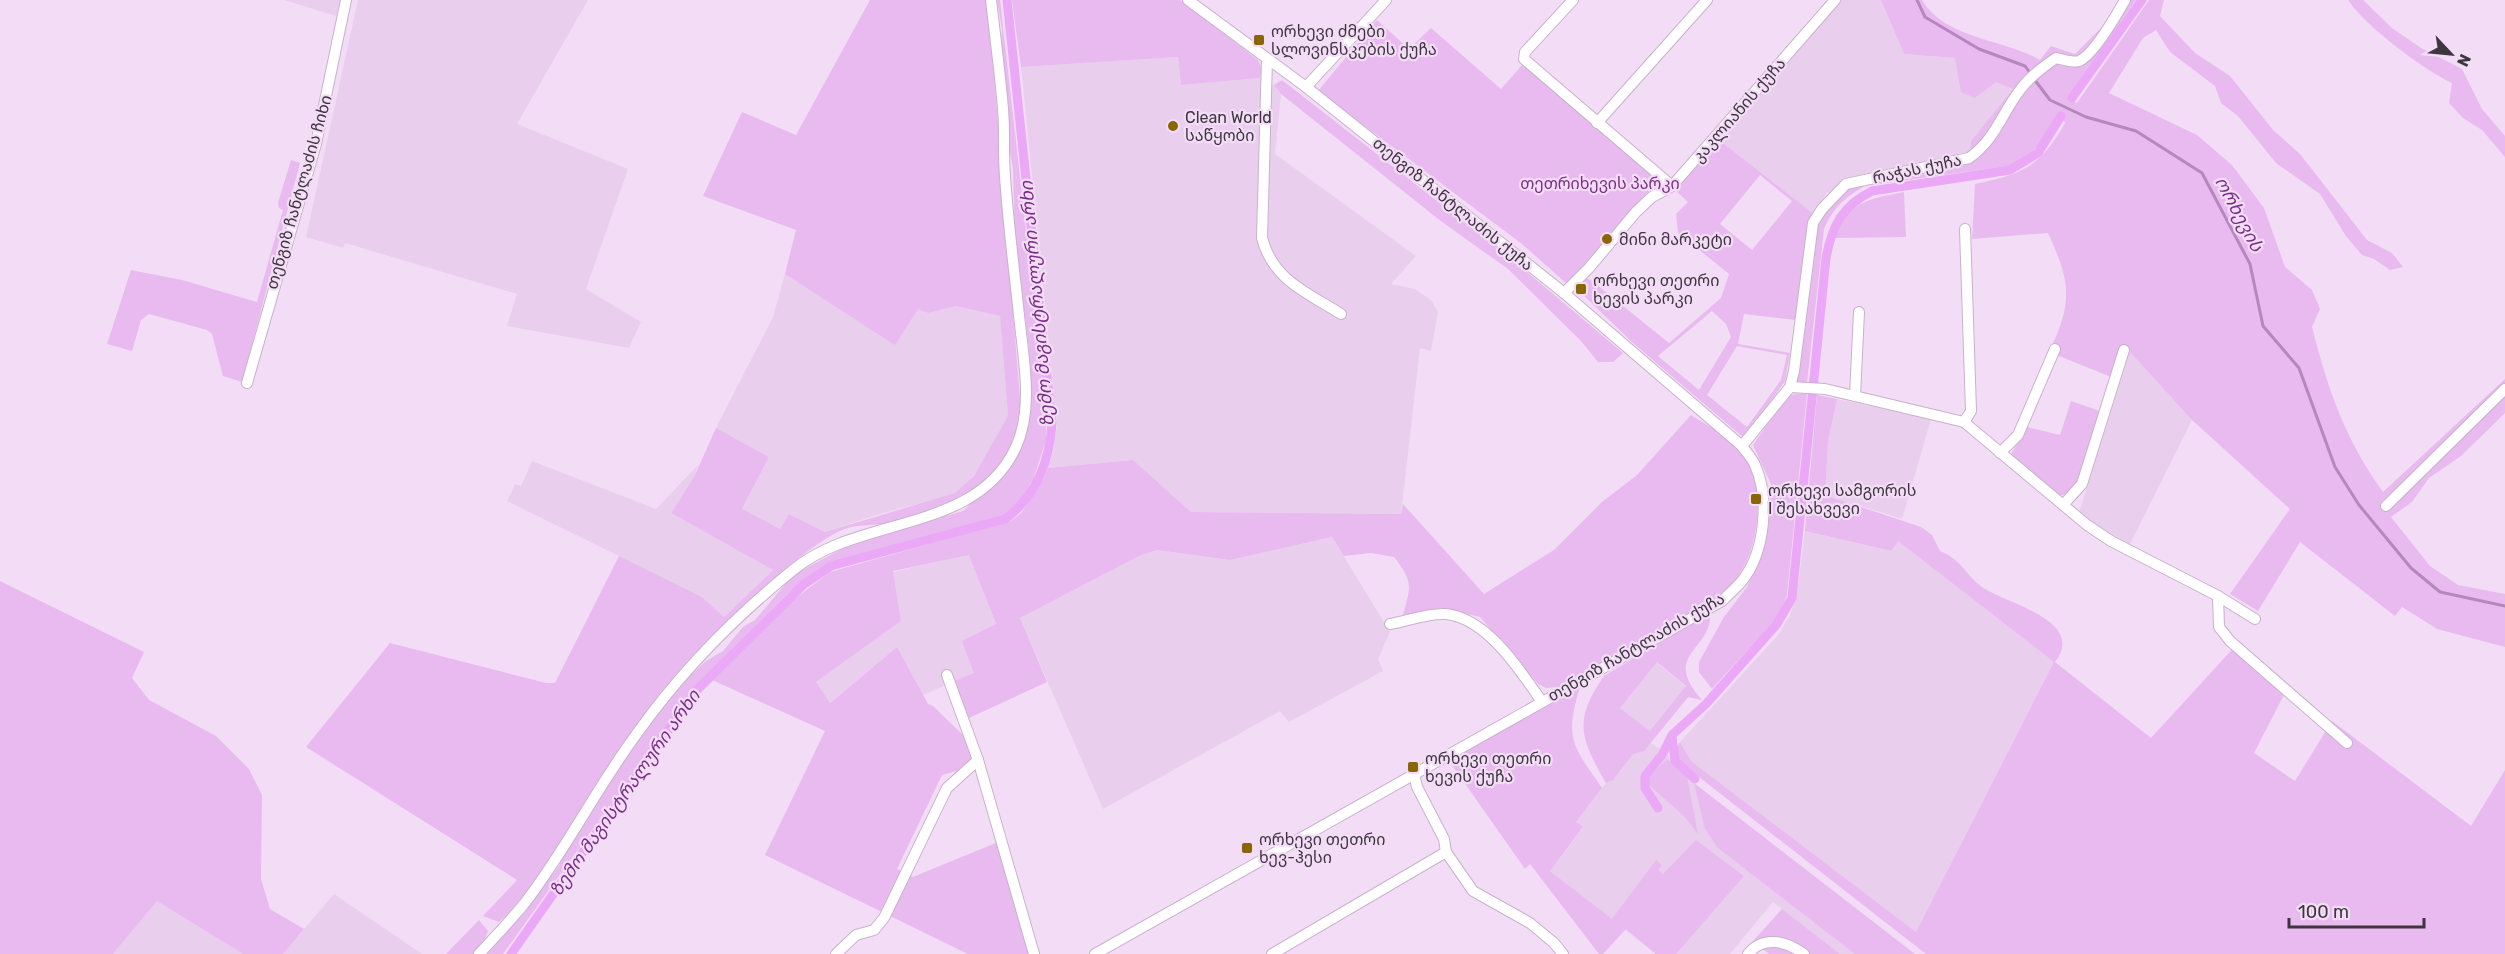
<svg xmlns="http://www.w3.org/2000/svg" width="2505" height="954" viewBox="0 0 2505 954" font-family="Rubik,'Noto Sans Georgian',sans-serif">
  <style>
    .built { fill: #e9cfed }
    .green { fill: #e8baef; fill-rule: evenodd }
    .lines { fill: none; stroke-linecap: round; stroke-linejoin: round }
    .stream { stroke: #b786bf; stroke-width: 3 }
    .canal { stroke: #eba8f6; stroke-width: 9 }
    .minor-casing { stroke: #c7b2ca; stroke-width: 12 }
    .minor { stroke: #fff; stroke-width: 10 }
    .poi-dot { fill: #8a6504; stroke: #f3ddf6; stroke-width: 2 }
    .labels { text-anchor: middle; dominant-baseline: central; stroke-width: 4.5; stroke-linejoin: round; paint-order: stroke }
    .poi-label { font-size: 16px; fill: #3e353f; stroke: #f3ddf6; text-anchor: start }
    .street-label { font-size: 16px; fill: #3e353f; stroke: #f3ddf6 }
    .park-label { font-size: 16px; fill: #7b2d88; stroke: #f3ddf6 }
    .water-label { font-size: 18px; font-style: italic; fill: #7a2c87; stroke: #f3ddf6 }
  </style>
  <rect width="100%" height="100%" fill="#f3ddf6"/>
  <g class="built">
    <path d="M 284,0 L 340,0 L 336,16 Z"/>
    <path d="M 358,0 L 588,0 L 517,124 L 628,169 L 586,289 L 641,322 L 629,348 L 507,326 L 517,294 L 345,243 L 343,248 L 306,237 Z"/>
    <path d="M 1840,0 L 1881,0 L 1904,54 L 1955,58 L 1975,98 L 1996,82 L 2013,89 L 1972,141 L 1971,152 L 1838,185 L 1826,194 L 1814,214 L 1719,140 Z"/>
    <path d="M 1178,57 L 1181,85 L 1260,78 L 1274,85 L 1281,94 L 1275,154 L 1416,256 L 1391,284 L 1415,289 L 1431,300 L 1438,312 L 1431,351 L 1420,348 L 1401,514 L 1191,512 L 1133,460 L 1048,468 L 1053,452 L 1057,425 L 1021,67 Z"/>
    <path d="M 785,274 L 820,296 L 918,309 L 928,313 L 956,306 L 1000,316 L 1008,416 L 981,467 L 965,485 L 955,493 L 941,498 L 886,512 L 825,532 L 789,514 L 780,529 L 742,510 L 769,457 L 716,428 L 773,317 Z"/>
    <path d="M 2130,352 L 2192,420 L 2130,544 L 2088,521 L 2079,513 Z"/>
    <path d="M 1837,399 L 1931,419 L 1902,519 L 1825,495 L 1828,441 Z"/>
    <path d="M 532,461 L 656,509 L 698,465 L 694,477 L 671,513 L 773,570 L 724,617 L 702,597 L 507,501 L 515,484 L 521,486 Z"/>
    <path d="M 1805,531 L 1890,551 L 1897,540 L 2054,662 L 1916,932 L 1691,761 L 1680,742 L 1778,635 L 1790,615 L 1797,595 Z"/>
    <path d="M 1332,537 L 1390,632 L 1378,659 L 1383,671 L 1289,722 L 1280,711 L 1103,809 L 1020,618 L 1139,556 L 1157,550 L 1230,560 Z"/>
    <path d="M 969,554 L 996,625 L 974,673 L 923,695 L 897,647 L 829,703 L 816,682 L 901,621 L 893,572 Z"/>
    <path d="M 1656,662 L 1702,700 L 1688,697 L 1651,743 L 1668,755 L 1674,768 L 1694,783 L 1712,837 L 1858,954 L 1840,954 L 1773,902 L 1730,954 L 1656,954 L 1550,871 L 1583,828 L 1576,822 L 1606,783 L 1613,780 L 1650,731 L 1620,708 Z"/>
    <path d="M 334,894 L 422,954 L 283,954 Z"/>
    <path d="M 157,901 L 243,954 L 113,954 Z"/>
  </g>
  <g class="green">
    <path d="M 870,0 L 988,0 L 1021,411 C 1011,482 951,508 888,523 C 875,526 861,524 848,528 C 834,531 806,552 794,562 C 722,623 659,692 605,770 C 573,817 541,885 499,922 L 483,916 L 517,880 L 306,747 L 390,643 L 546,683 L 555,683 L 619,556 L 702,597 L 724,617 L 773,570 L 671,513 L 694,477 L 716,428 L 769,457 L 742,509 L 780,529 L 789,514 L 825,532 L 955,493 L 974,476 L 1008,416 L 1000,316 L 956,306 L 928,313 L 918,309 L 895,345 L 785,274 L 796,230 L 703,196 L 742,112 L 796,135 Z"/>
    <path d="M 997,0 L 1000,0 L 1046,407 L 1046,440 L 1034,477 L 1043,480 L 1048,468 L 1133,460 L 1191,512 L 1401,514 L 1403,504 L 1484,594 L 1554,550 L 1602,502 L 1637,475 L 1691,415 C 1706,425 1730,436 1741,450 C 1766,483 1761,545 1737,578 C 1733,585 1726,590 1721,595 L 1557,687 L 1546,688 L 1538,684 L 1480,617 L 1442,608 L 1402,619 C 1410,587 1415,584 1394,557 L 1371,553 L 1344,556 L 1332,537 L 1230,560 L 1157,550 L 1139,556 L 1020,618 L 1047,682 L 969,718 L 954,681 L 974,673 L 962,641 L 996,624 L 969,555 L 893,571 L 901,621 L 816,682 L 830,703 L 897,647 L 928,704 L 933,706 L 963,735 L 975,766 L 942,775 L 897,869 L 913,877 L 998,842 L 1030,954 L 968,954 L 765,855 L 825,731 L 712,680 L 772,616 L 830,572 L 1011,521 L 1022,512 L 1039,487 L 1031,482 L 1023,499 L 1006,515 L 828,565 L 788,593 L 694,688 L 503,954 L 487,954 L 559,866 L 568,843 L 599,794 L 649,725 L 690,676 L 706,661 L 723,651 L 743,627 L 755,620 L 793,575 L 851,544 L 963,511 L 1013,463 L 1028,427 L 1029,348 L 1015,240 L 1013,169 L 1007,135 L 1008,109 L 1003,59 L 1001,57 L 1002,29 Z"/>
    <path d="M 1012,0 L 1180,0 L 1258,60 L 1262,69 L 1260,78 L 1181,85 L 1178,57 L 1021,67 Z"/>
    <path d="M 1881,0 L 1922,0 C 1945,39 2004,39 2040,60 L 2051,46 L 2075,54 L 2111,18 L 2121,0 L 2136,0 L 2074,89 L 2070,98 L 2077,103 L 2149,0 L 2164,0 L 2160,16 L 2195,53 L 2230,76 L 2273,130 L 2300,154 L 2367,240 L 2392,253 L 2403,267 L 2390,270 L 2374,259 L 2362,255 L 2346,236 L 2320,194 L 2276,163 L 2238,116 L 2221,103 L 2215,86 L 2170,52 L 2156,30 L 2143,38 L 2109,93 L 2197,135 L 2232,165 L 2264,208 L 2285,267 L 2312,290 L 2320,309 L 2312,327 C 2328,390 2345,439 2383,492 L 2505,379 L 2505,413 L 2461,456 L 2429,478 L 2412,502 L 2391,517 L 2430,566 L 2458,585 L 2505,594 L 2505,647 L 2437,629 L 2402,607 L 2395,616 L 2300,542 L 2258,611 L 2230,594 L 2290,509 L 2192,420 L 2130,352 L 2119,380 L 2049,352 C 2073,302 2071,283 2048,233 L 1972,239 L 1975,184 C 2023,174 2040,167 2065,123 L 2059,114 C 2045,135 2038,152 2015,165 L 1865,186 C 1845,197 1833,208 1824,229 L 1807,383 L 1797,383 L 1793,379 L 1817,224 L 1842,191 L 1851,187 L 1970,161 L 1971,141 L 2013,89 L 1996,82 L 1975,98 L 1961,92 L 1955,58 L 1904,54 Z"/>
    <path d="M 2348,0 L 2363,0 L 2392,28 L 2421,48 L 2462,69 L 2482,109 L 2505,136 L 2505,157 L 2482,130 L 2463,118 L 2449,103 L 2452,83 C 2424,70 2365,26 2348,0 Z"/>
    <path d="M 1377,20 L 1409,49 L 1431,28 L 1501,89 L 1523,64 L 1591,121 L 1594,129 L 1599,129 L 1652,176 L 1653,186 L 1567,284 L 1522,244 L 1318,91 Z"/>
    <path d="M 1282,80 L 1514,261 L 1623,353 L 1613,362 L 1598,362 L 1581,341 L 1508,269 L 1442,222 L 1281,94 L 1274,85 Z"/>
    <path d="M 1719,140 L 1814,214 L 1796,320 L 1744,314 L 1738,344 L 1790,353 L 1785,381 L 1744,438 L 1633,343 L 1575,287 L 1585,278 L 1591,280 L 1669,343 L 1721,298 L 1729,274 L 1678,233 L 1676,214 L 1688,202 L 1675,190 ZM 1760,175 L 1792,201 L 1752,250 L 1720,224 ZM 1712,311 L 1726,324 L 1731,337 L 1699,390 L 1658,356 ZM 1737,346 L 1787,355 L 1781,380 L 1747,427 L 1707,395 Z"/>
    <path d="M 291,160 L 300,163 L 242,382 L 223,376 L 212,334 L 207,330 L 149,314 L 141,320 L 132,351 L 107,344 L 131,270 L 182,280 L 257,302 L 283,210 L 279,208 L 278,203 Z"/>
    <path d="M 1904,192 L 1906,237 L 1835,238 C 1848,201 1869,199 1904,192 Z"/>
    <path d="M 1796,394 L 1807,394 L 1787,595 L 1779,616 L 1712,689 L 1699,672 L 1699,662 L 1724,617 L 1747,587 L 1759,559 L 1768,528 L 1771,484 L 1753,445 L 1787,396 Z"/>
    <path d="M 1817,395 L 1837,399 L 1828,441 L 1825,495 L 1921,527 L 1932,535 L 1940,551 C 1963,560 1967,578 1985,589 C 2012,605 2086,622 2055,662 L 2151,738 L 2239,642 L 2289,685 L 2254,753 L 2295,781 L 2332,721 L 2471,826 L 2505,770 L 2505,954 L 1926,954 L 1690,770 L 1677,759 L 1675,749 L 1680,742 L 1691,761 L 1916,932 L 2054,662 L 1898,541 L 1891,551 L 1805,531 Z"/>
    <path d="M 2071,401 L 2100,411 C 2095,427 2082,497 2061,495 C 2048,495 2021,465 2010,456 L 2027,427 L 2060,435 Z"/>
    <path d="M 0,581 L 144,652 L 132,678 L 149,700 L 216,736 L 249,769 L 262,795 L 261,879 L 270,909 L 304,929 L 283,954 L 243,954 L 157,901 L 113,954 L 0,954 Z"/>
    <path d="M 1710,613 C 1713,651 1660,653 1702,700 L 1688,697 L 1644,751 L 1633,754 L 1613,780 L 1606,783 C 1580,738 1573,721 1604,676 ZM 1657,662 L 1686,686 L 1650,731 L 1620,708 Z"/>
    <path d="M 1580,687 C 1564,739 1573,746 1602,788 L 1576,822 L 1583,827 L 1550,871 L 1612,919 L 1656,860 L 1662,865 L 1658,870 L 1663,874 L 1696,840 L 1744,876 L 1676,954 L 1656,954 L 1626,929 L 1603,954 L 1599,954 L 1530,864 L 1525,869 L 1447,758 Z"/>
    <path d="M 1667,759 L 1687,777 L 1698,834 L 1684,816 L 1649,785 L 1649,777 Z"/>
    <path d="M 1694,783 L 1915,954 L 1855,954 L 1718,848 L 1705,829 Z"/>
    <path d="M 1782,909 L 1840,954 L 1769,954 L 1753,941 Z"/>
    <path d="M 479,920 L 488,931 L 485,939 L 473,954 L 446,954 Z"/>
  </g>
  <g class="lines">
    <g class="stream">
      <path d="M 1917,0 L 1925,17 L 1979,49 L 2025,66 L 2030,73"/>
      <path d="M 2034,79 L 2050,100 L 2086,117 L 2136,131 L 2202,173 L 2250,264 L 2263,326 L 2299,368 L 2335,467 L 2359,505 L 2411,568 L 2440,592 L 2505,606"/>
    </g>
    <g class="canal">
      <path d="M 2072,98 L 2142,0"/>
      <path d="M 1672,737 L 1675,761 L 1695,779"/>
      <path d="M 1658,808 L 1645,788 L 1645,776 L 1662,755 L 1672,735 L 1706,704 L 1777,624 L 1792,598 L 1826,258 C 1832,226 1842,206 1872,191 L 2010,170 L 2038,153 L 2061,116"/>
      <path d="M 511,954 L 696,691 L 803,585 L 831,566 L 1005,519 C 1036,497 1050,460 1052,423 L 1007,0"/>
    </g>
    <defs>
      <g id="minor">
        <path d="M 1573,0 L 1525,52 L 1524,59 L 1672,186"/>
        <path d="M 1267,59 L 1262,238 C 1273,280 1306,292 1341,314"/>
        <path d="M 1306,87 L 1386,0"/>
        <path d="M 1597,123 L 1707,0"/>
        <path d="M 1564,293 L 1589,268 L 1636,212 L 1652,197 L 1672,186 L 1835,0"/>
        <path d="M 247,383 L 316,144 L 346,0"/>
        <path d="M 1790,387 L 1825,389 L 1964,422 L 2087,525 L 2111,541 L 2218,596 L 2255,619"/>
        <path d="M 1855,396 L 1859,312"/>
        <path d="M 1964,422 L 1971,411 L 1965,229"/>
        <path d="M 1742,446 L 1790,387 L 1794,371 L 1813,223 L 1822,209 L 1846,184 L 1969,158 C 1995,140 2002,113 2020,90 C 2029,77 2043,67 2056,58 C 2062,59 2073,63 2079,61 C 2094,55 2117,14 2125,0"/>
        <path d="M 2000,453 L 2018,435 L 2055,349"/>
        <path d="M 2063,505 L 2082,484 L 2124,350"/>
        <path d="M 2386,506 L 2505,389"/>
        <path d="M 2218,596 L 2219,627 L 2230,641 L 2347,743"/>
        <path d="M 1390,624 C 1407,621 1428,613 1445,614 C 1486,617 1520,670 1542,702"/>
        <path d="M 947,675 L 978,760 L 1034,954"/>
        <path d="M 1414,774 L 1417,787 L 1444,839 L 1446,852 L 1473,891 L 1530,923 L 1554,943 L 1563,954"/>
        <path d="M 479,954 C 494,938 510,921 524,904 C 566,850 597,787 638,732 C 681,672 735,617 793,570 C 859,515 976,534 1016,447 C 1034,407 1023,357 1019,315 C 1014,268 1008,222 1005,176 C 1003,153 1005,131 1003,109 C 1000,72 995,36 991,0"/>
        <path d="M 836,954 L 856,935 L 874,930 L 884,918 L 947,788 L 978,760"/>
        <path d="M 1095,954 L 1722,601 C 1729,594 1736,588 1742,581 C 1765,552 1770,499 1755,465 C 1752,458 1746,452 1742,446 L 1564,293 L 1306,87 L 1188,0"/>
        <path d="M 1272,954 L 1446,852"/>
        <path d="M 1748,954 C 1763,935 1786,941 1804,954"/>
      </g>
    </defs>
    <use href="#minor" class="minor-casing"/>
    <use href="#minor" class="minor"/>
  </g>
  <g class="poi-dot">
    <rect x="1253" y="34" width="12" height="12" rx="3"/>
    <circle cx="1173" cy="126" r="6"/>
    <circle cx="1607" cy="239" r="6"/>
    <rect x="1575" y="283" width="12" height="12" rx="3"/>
    <rect x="1750" y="493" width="12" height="12" rx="3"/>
    <rect x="1407" y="761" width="12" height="12" rx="3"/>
    <rect x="1241" y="842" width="12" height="12" rx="3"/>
  </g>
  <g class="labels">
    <g class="poi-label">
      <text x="1271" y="31">ორხევი ძმები<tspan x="1271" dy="18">სლოვინსკების ქუჩა</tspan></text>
      <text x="1185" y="117">Clean World<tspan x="1185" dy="18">საწყობი</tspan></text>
      <text x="1619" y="239">მინი მარკეტი</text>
      <text x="1593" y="280">ორხევი თეთრი<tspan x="1593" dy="18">ხევის პარკი</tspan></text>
      <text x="1768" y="490">ორხევი სამგორის<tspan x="1768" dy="18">I შესახვევი</tspan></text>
      <text x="1425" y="758">ორხევი თეთრი<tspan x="1425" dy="18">ხევის ქუჩა</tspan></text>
      <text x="1259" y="839">ორხევი თეთრი<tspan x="1259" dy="18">ხევ-ჰესი</tspan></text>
    </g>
    <g class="street-label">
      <text transform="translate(1739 110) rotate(-49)">კაკლიანის ქუჩა</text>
      <text transform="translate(1917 169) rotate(-12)">რაჭას ქუჩა</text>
      <text transform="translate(299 192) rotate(-74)">თენგიზ ჩანტლაძის ჩიხი</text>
      <text transform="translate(1453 204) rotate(39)">თენგიზ ჩანტლაძის ქუჩა</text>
      <text transform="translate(1636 647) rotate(-30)">თენგიზ ჩანტლაძის ქუჩა</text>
    </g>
    <g class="park-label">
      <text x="1600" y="183">თეთრიხევის პარკი</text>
    </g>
    <g class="water-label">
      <text transform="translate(2239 214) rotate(62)">ორხევის</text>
      <text transform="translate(1037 304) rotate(-95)">ზემო მაგისტრალური არხი</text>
      <text transform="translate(625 793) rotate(-55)">ზემო მაგისტრალური არხი</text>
    </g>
  </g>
  <g transform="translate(2451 54) rotate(116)" stroke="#f3ddf6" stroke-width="4.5" paint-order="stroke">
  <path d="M0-4.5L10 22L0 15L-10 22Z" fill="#3e353f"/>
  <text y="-9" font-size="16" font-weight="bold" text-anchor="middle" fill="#3e353f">N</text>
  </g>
  <path d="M2289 918v9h135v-9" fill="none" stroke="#3e353f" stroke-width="3"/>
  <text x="2298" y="918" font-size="18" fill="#3e353f" stroke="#f3ddf6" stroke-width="4.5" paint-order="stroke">100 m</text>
</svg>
